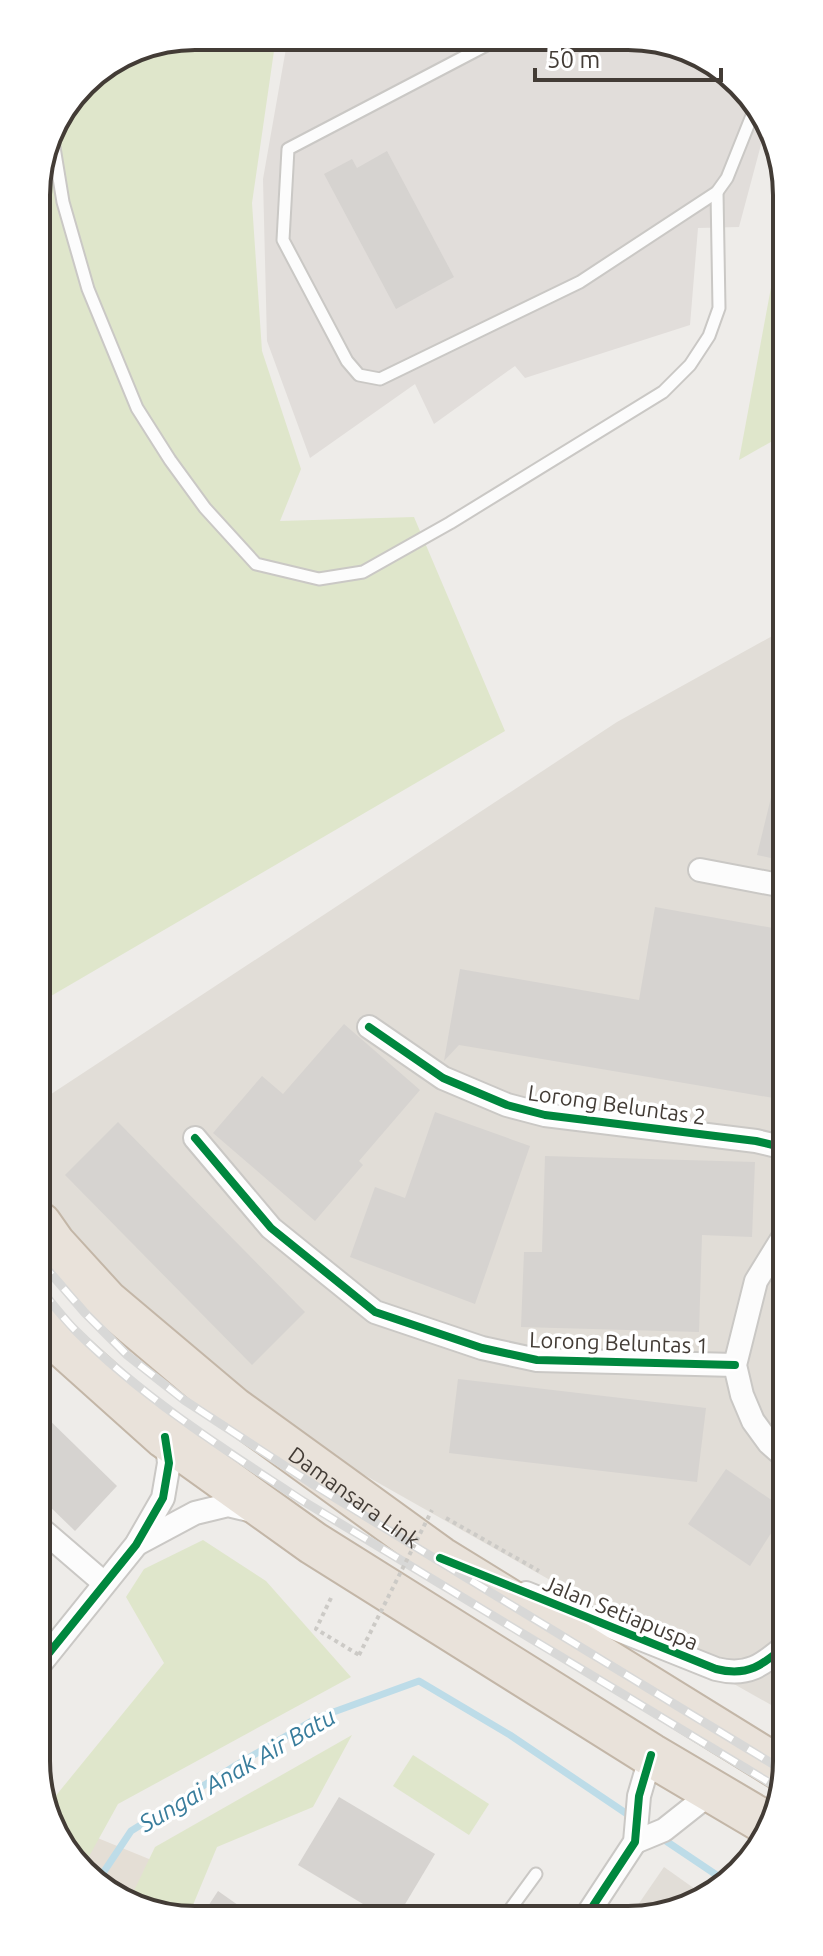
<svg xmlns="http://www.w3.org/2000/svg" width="823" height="1956" viewBox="0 0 823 1956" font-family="Ubuntu,sans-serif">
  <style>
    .residential { fill: #e1ddd7 }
    .industrial { fill: #e1ddda }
    .education { fill: #e4ded5 }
    .green { fill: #dfe6cb }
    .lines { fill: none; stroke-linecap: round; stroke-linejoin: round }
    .stream { stroke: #bddce8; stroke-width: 7 }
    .building { fill: #d6d3d0 }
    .service-casing { stroke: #cac8c5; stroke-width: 15 }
    .minor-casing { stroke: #cac8c5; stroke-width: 26 }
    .motorway-casing { stroke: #c3b6a7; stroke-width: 46 }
    .path { stroke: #cccac6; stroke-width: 4; stroke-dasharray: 4 4; stroke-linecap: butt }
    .service { stroke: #fcfcfc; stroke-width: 11 }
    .minor { stroke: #fcfcfc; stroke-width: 22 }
    .motorway { stroke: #e9e2da; stroke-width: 42 }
    .rail-casing { stroke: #d8d8d7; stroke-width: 9 }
    .rail { stroke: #fff; stroke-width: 6; stroke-dasharray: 18; stroke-linecap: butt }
    .path-bridge { stroke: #cccac6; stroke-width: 4; stroke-dasharray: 4 4; stroke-linecap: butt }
    .cycleway-casing { stroke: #fff; stroke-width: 13 }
    .cycleway { stroke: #00873e; stroke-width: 8 }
    .labels { text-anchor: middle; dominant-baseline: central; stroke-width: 7; stroke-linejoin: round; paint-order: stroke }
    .street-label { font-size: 22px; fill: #433c36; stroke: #fff }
    .water-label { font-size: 24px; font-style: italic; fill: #397d9c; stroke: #fff }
    .rim { fill: none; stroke: #433c36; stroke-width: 4 }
  </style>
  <rect width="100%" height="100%" fill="#eeece9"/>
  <g class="residential">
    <path d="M 783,630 L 787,1716 L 773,1706 L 345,1464 L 154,1343 L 39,1204 L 39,1102 L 617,722 Z"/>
    <path d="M 664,1867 L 702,1894 L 669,1915 L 631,1915 Z"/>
  </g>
  <path class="industrial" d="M 288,37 L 660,39 L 740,82 L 766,126 L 739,227 L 698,228 L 690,325 L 525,378 L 515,366 L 434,424 L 415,384 L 310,458 L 267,341 L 263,179 Z"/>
  <path class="education" d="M 51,1819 L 176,1870 L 163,1916 L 83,1874 Z"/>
  <g class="green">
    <path d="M 195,36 L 276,37 L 252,203 L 262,351 L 301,469 L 280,521 L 414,517 L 505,731 L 39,1003 L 36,184 L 53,124 L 90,76 L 134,48 Z"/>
    <path d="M 782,180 L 783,435 L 739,460 L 772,282 Z"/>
    <path d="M 203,1540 L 266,1581 L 351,1677 L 118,1804 L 81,1871 L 45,1809 L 164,1663 L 126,1597 L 144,1569 Z"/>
    <path d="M 352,1735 L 313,1807 L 217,1847 L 188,1917 L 164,1917 L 130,1899 L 155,1847 Z"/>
    <path d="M 413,1755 L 489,1804 L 469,1835 L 393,1786 Z"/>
  </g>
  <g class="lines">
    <g class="stream">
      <path d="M 660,1837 L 724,1880"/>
      <path d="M 97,1882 L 131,1831 L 238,1764 L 317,1718 L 419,1681 L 510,1735 L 633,1818"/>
    </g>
  </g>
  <g class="building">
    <path d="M 387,151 L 454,277 L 396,309 L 324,174 L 352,159 L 357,168 Z"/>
    <path d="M 776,777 L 784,777 L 784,861 L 757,855 Z"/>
    <path d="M 655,907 L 784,930 L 785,1100 L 459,1045 L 444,1061 L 460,969 L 639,1000 Z"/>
    <path d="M 344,1024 L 420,1090 L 359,1161 L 363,1165 L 315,1221 L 213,1133 L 262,1076 L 283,1094 Z"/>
    <path d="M 435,1112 L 530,1146 L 475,1304 L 350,1257 L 375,1187 L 405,1198 Z"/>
    <path d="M 118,1122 L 305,1312 L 252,1365 L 65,1175 Z"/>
    <path d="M 545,1156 L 755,1162 L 752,1237 L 702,1235 L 699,1332 L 521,1327 L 524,1252 L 542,1252 Z"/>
    <path d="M 458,1379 L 706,1408 L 697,1482 L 449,1453 Z"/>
    <path d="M 40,1411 L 117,1486 L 75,1531 L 40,1497 Z"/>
    <path d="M 726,1469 L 786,1510 L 750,1566 L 688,1524 Z"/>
    <path d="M 339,1797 L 435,1854 L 398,1916 L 383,1916 L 298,1865 Z"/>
    <path d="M 218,1891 L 255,1917 L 201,1917 Z"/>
  </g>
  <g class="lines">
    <defs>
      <g id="service">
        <path d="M 500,38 L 288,149 L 283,240 L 347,361 L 359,375 L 380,379 L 580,282 L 717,192 L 727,178 L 755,108"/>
        <path d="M 51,129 L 63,202 L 88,289 L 137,408 L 170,460 L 205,508 L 256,564 L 319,579 L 363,572 L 450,523 L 663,392 L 690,365 L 709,336 L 719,308 L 717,192"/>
        <path d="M 506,1915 L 536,1874"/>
      </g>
      <g id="minor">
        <path d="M 700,870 L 784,886"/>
        <path d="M 369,1027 L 443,1078 L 507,1105 L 545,1115 L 756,1141 L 785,1148"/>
        <path d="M 195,1138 L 271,1228 L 375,1312 L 482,1348 L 537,1360 L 735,1365"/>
        <path d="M 785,1234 L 756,1281 L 735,1365 L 742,1395 L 753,1421 L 769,1443 L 786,1458"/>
        <path d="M 40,1528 L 104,1583"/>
        <path d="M 137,1544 L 195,1513 L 228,1505 L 253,1511"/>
        <path d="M 526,1593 L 716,1669 C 748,1677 763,1665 786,1645"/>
        <path d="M 41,1663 L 136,1545 L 163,1498 L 169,1463 L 166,1438"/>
        <path d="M 786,1679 L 786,1700"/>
        <path d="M 635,1842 L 664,1830 L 712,1792"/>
        <path d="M 587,1915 L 635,1842 L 639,1796 L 651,1755"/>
      </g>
      <g id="motorway">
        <path id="s1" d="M 40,1224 L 54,1244 L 106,1301 L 234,1409 L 440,1558 L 786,1772"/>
        <path d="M 40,1325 L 165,1437 L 313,1543 L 651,1755 L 766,1823"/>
      </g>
    </defs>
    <use href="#service" class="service-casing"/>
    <use href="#minor" class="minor-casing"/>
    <use href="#motorway" class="motorway-casing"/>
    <g class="path">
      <path d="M 446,1518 L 539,1571"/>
      <path d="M 331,1598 L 316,1629 L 359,1655"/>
      <path d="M 777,1622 L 786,1607"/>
    </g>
    <use href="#service" class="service"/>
    <use href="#minor" class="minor"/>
    <use href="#motorway" class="motorway"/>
    <defs>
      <g id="rail">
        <path d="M 40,1261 L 85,1313 L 127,1355 L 184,1400 L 314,1485 L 786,1772"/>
        <path d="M 40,1289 C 52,1303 63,1318 76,1331 C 143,1398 225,1450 303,1501 L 780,1789"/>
      </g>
    </defs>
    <use href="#rail" class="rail-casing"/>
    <use href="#rail" class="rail"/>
    <path class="path-bridge" d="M 359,1655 L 432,1510"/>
    <defs>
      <g id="cycleway">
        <path d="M 369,1027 L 443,1078 L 507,1105 L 545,1115 L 756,1141 L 785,1148"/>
        <path d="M 195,1138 L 271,1228 L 375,1312 L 482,1348 L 537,1360 L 735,1365"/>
        <path d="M 440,1558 L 716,1669 C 748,1677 763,1665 786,1645"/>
        <path d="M 41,1663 L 136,1545 L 163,1498 L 169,1463 L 165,1437"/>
        <path d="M 587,1915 L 635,1842 L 639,1796 L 651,1755"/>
      </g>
    </defs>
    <use href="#cycleway" class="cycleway-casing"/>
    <use href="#cycleway" class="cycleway"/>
  </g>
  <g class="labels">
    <g class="street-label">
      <text transform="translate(617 1104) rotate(8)">Lorong Beluntas 2</text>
      <text transform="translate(619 1342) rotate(2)">Lorong Beluntas 1</text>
      <text stroke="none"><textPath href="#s1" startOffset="418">Damansara Link</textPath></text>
      <text transform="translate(621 1612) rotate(22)">Jalan Setiapuspa</text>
    </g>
    <g class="water-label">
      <text transform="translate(237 1770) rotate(-30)">Sungai Anak Air Batu</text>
    </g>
  </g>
  <path d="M0 0H823V1956H0ZM195 50H628A145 145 0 0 1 773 195V1761A145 145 0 0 1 628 1906H195A145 145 0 0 1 50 1761V195A145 145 0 0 1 195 50Z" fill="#fff" fill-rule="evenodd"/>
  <path class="rim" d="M195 50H628A145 145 0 0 1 773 195V1761A145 145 0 0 1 628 1906H195A145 145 0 0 1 50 1761V195A145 145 0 0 1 195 50Z"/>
  <path d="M535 68v12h186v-12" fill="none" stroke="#433c36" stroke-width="4"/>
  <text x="547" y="68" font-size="24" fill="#433c36" stroke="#ffffff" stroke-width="6" paint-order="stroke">50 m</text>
</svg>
